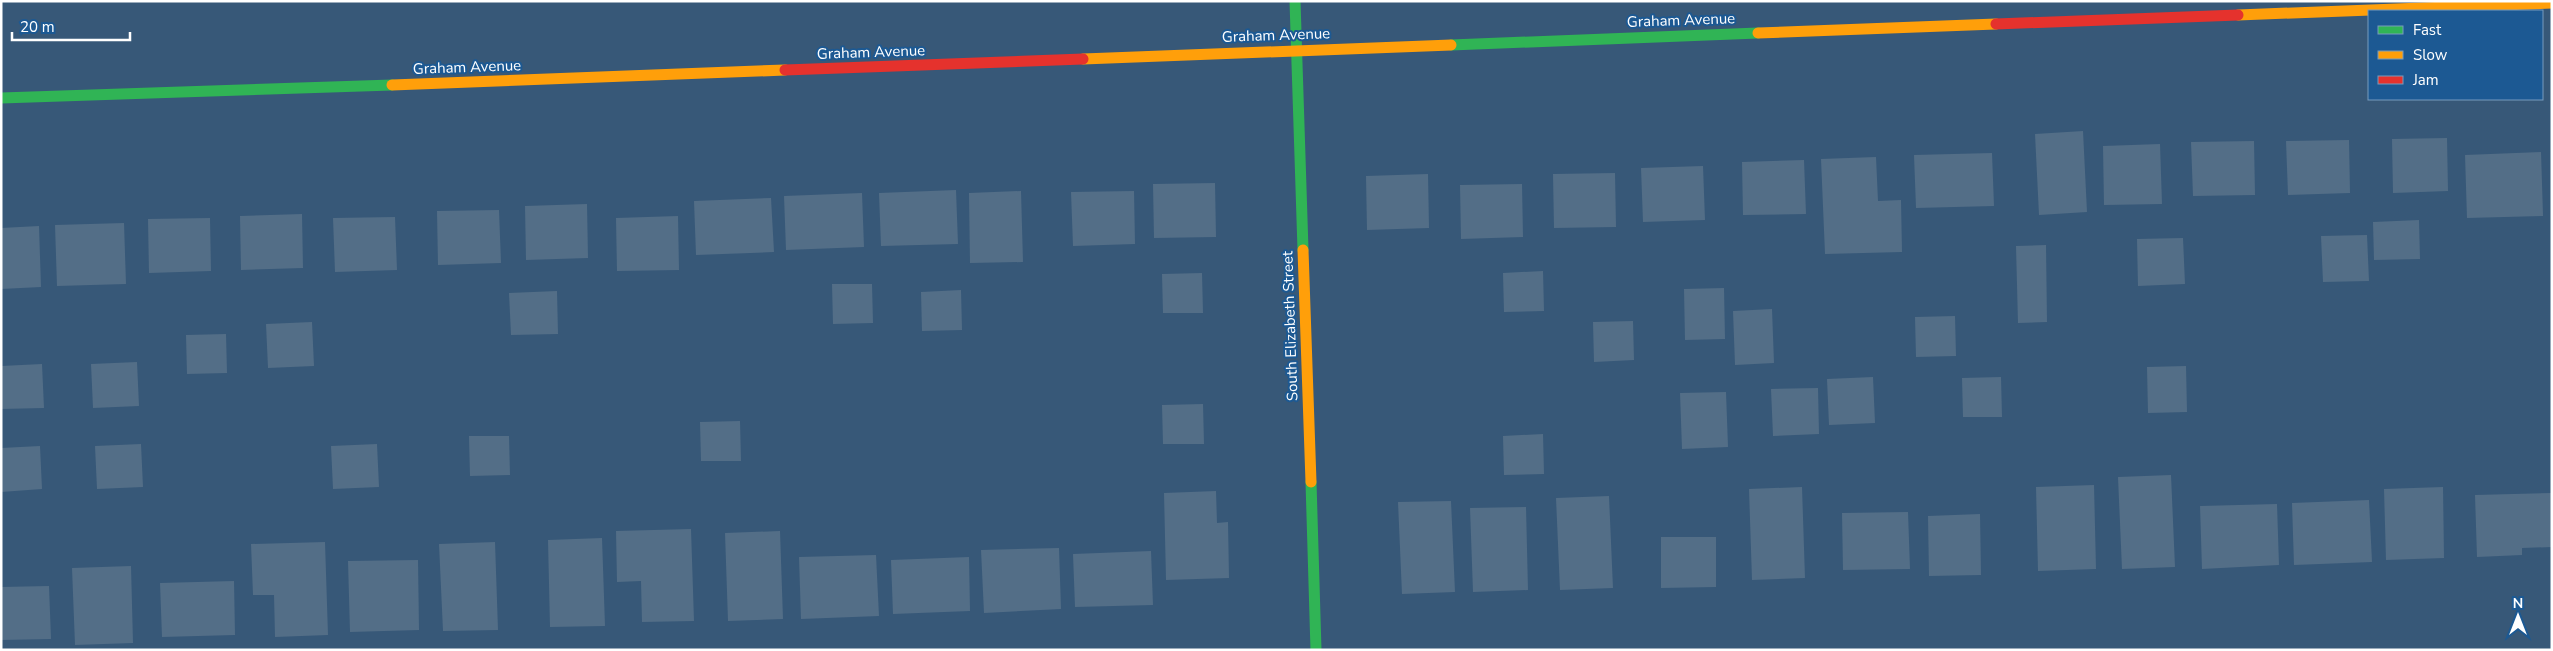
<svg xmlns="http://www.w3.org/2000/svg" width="2553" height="651" viewBox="0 0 2553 651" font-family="'Nunito Sans',sans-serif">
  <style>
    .building { fill: #536e87 }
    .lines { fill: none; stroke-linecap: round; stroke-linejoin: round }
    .fast { stroke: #30b455; stroke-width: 11 }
    .slow { stroke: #ff9f0a; stroke-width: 11 }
    .jam { stroke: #e5322d; stroke-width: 11 }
    .labels { text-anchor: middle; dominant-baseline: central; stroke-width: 4; stroke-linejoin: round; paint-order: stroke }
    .street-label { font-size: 15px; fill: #fff; stroke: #1c5993 }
  </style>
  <rect width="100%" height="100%" fill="#375878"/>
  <g class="building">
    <path d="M 2083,131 L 2087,212 L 2039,215 L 2035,134 Z"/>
    <path d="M 2447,138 L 2448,191 L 2393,193 L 2392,139 Z"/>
    <path d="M 2349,140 L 2350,193 L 2288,195 L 2286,141 Z"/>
    <path d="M 2254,141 L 2255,195 L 2193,196 L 2191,142 Z"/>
    <path d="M 2160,144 L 2162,204 L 2104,205 L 2103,146 Z"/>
    <path d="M 2541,152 L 2543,216 L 2467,218 L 2465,155 Z"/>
    <path d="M 1992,153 L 1994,206 L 1916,208 L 1914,155 Z"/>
    <path d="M 1876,157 L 1878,201 L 1901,200 L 1902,252 L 1825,254 L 1821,159 Z"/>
    <path d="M 1804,160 L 1806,214 L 1743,215 L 1742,162 Z"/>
    <path d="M 1703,166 L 1705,220 L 1643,222 L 1641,168 Z"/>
    <path d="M 1615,173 L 1616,227 L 1554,228 L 1553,174 Z"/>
    <path d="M 1428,174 L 1429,228 L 1367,230 L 1366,176 Z"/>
    <path d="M 1215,183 L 1216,237 L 1154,238 L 1153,184 Z"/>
    <path d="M 1522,184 L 1523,237 L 1461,239 L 1460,185 Z"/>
    <path d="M 956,190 L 958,244 L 881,246 L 879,193 Z"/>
    <path d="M 1021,191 L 1023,262 L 970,263 L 969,193 Z"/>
    <path d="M 1134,191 L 1135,244 L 1073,246 L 1071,192 Z"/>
    <path d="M 862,193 L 864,247 L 786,250 L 784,196 Z"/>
    <path d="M 771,198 L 774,252 L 696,255 L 694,201 Z"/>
    <path d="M 587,204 L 588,258 L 526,260 L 525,206 Z"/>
    <path d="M 499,210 L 501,263 L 438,265 L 437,211 Z"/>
    <path d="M 302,214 L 303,268 L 241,270 L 240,216 Z"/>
    <path d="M 678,216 L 679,270 L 617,271 L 616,218 Z"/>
    <path d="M 395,217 L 397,270 L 335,272 L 333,218 Z"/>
    <path d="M 210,218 L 211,271 L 149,273 L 148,219 Z"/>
    <path d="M 2419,220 L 2420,259 L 2374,260 L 2373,222 Z"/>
    <path d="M 124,223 L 126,284 L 57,286 L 55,225 Z"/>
    <path d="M 39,226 L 41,287 L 1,289 L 1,228 Z"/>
    <path d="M 2367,235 L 2369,281 L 2323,282 L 2321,236 Z"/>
    <path d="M 2183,238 L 2185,284 L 2138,286 L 2137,239 Z"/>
    <path d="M 2046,245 L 2047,322 L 2018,323 L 2016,246 Z"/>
    <path d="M 1543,271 L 1544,311 L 1504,312 L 1503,273 Z"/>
    <path d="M 1202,273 L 1203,313 L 1163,313 L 1162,274 Z"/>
    <path d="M 832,284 L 872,284 L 873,323 L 833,324 Z"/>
    <path d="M 1724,288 L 1725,339 L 1685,340 L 1684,289 Z"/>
    <path d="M 961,290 L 962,330 L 922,331 L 921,292 Z"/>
    <path d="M 557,291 L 558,334 L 511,335 L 509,293 Z"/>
    <path d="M 1772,309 L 1774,363 L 1735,365 L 1733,311 Z"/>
    <path d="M 1955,316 L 1956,356 L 1916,357 L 1915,317 Z"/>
    <path d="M 1633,321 L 1634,360 L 1594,362 L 1593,322 Z"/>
    <path d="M 312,322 L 314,366 L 268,368 L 266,324 Z"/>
    <path d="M 226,334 L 227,373 L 187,374 L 186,335 Z"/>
    <path d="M 137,362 L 139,406 L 93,408 L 91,364 Z"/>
    <path d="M 42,364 L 44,408 L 1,409 L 1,366 Z"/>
    <path d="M 2186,366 L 2187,412 L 2148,413 L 2147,367 Z"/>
    <path d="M 1873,377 L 1875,423 L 1829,425 L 1827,379 Z"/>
    <path d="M 2001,377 L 2002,417 L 1963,417 L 1962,378 Z"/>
    <path d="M 1818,388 L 1819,434 L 1773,436 L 1771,389 Z"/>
    <path d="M 1726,392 L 1728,447 L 1682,449 L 1680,393 Z"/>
    <path d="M 1203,404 L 1204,444 L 1163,444 L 1162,405 Z"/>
    <path d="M 740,421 L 741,461 L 701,461 L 700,422 Z"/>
    <path d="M 1543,434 L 1544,474 L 1504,475 L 1503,436 Z"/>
    <path d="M 469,436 L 509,436 L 510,475 L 470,476 Z"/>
    <path d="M 141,444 L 143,487 L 97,489 L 95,446 Z"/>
    <path d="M 377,444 L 379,487 L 333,489 L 331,446 Z"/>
    <path d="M 40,446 L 42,489 L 1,492 L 1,448 Z"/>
    <path d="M 2171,475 L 2175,567 L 2122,569 L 2118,477 Z"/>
    <path d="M 2094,485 L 2096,569 L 2038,571 L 2036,487 Z"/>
    <path d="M 1802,487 L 1805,578 L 1752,580 L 1749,489 Z"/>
    <path d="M 2443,487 L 2444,558 L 2386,560 L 2384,489 Z"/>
    <path d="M 1216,491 L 1217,523 L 1228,522 L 1229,578 L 1166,580 L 1164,493 Z"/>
    <path d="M 2552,493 L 2552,547 L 2522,548 L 2522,555 L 2477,557 L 2475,495 Z"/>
    <path d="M 1609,496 L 1613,588 L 1560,590 L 1556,498 Z"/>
    <path d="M 2369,500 L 2372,562 L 2294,565 L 2292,503 Z"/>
    <path d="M 1451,501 L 1455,592 L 1402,594 L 1398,502 Z"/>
    <path d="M 2277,504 L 2279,565 L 2202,569 L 2200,506 Z"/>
    <path d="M 1526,507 L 1528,590 L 1473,592 L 1470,508 Z"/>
    <path d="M 1908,512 L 1910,569 L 1843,570 L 1842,513 Z"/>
    <path d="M 1980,514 L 1981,575 L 1929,576 L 1928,516 Z"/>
    <path d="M 691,529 L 694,621 L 642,622 L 641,581 L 617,582 L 616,531 Z"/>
    <path d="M 780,531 L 783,619 L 728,621 L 725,533 Z"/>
    <path d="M 1661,537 L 1716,537 L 1716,587 L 1661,588 Z"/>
    <path d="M 602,538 L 605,626 L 550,627 L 548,540 Z"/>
    <path d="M 325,542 L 328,635 L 275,637 L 274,595 L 253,595 L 251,544 Z"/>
    <path d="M 495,542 L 498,630 L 443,631 L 439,544 Z"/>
    <path d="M 1059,548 L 1061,609 L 984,613 L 981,550 Z"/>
    <path d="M 1151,551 L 1153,605 L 1075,607 L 1073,554 Z"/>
    <path d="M 876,555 L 879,616 L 801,619 L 799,557 Z"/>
    <path d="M 969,557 L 970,611 L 893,614 L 891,560 Z"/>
    <path d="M 418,560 L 419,630 L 350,632 L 348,561 Z"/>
    <path d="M 131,566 L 133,643 L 75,645 L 72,568 Z"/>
    <path d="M 234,581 L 235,635 L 162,637 L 160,583 Z"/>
    <path d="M 49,586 L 51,639 L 1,640 L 1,587 Z"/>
  </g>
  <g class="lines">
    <g class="fast">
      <path d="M 1295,1 L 1303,250"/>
      <path d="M 1451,45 L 1758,33"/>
      <path d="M 1,98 L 392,85"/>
      <path d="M 1311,482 L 1316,650"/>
    </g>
    <g class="slow">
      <path d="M 2238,15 L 2552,3"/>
      <path d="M 1758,33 L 1996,24"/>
      <path d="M 1083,59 L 1451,45"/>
      <path d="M 392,85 L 785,70"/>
      <path d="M 1303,250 L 1311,482"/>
    </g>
    <g class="jam">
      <path d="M 1996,24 L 2238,15"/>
      <path d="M 785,70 L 1083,59"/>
    </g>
  </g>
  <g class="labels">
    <g class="street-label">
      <text transform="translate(1681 20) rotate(-2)">Graham Avenue</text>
      <text transform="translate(1276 35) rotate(-2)">Graham Avenue</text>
      <text transform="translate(871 52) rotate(-2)">Graham Avenue</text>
      <text transform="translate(467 67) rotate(-2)">Graham Avenue</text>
      <text transform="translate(1290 326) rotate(-92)">South Elizabeth Street</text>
    </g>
  </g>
  <rect width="2553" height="651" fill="none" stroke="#ffffff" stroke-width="5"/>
  <rect x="2368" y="10" width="175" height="90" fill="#1c5993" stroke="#779bbe"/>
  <rect x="2378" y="26" width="25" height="8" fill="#30b455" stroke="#779bbe"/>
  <text x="2413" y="35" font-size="15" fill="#ffffff">Fast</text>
  <rect x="2378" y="51" width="25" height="8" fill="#ff9f0a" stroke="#779bbe"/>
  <text x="2413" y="60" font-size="15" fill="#ffffff">Slow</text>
  <rect x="2378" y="76" width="25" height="8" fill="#e5322d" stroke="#779bbe"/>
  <text x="2413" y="85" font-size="15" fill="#ffffff">Jam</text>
  <g transform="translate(2518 616)" stroke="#1c5993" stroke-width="4" paint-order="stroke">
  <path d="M0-4L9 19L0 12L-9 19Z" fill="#ffffff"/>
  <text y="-8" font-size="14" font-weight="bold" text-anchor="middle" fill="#ffffff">N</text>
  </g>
  <path d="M12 32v8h118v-8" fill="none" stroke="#ffffff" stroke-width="2.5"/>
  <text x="20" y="32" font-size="15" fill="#ffffff" stroke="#1c5993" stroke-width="4" paint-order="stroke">20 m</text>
</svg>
